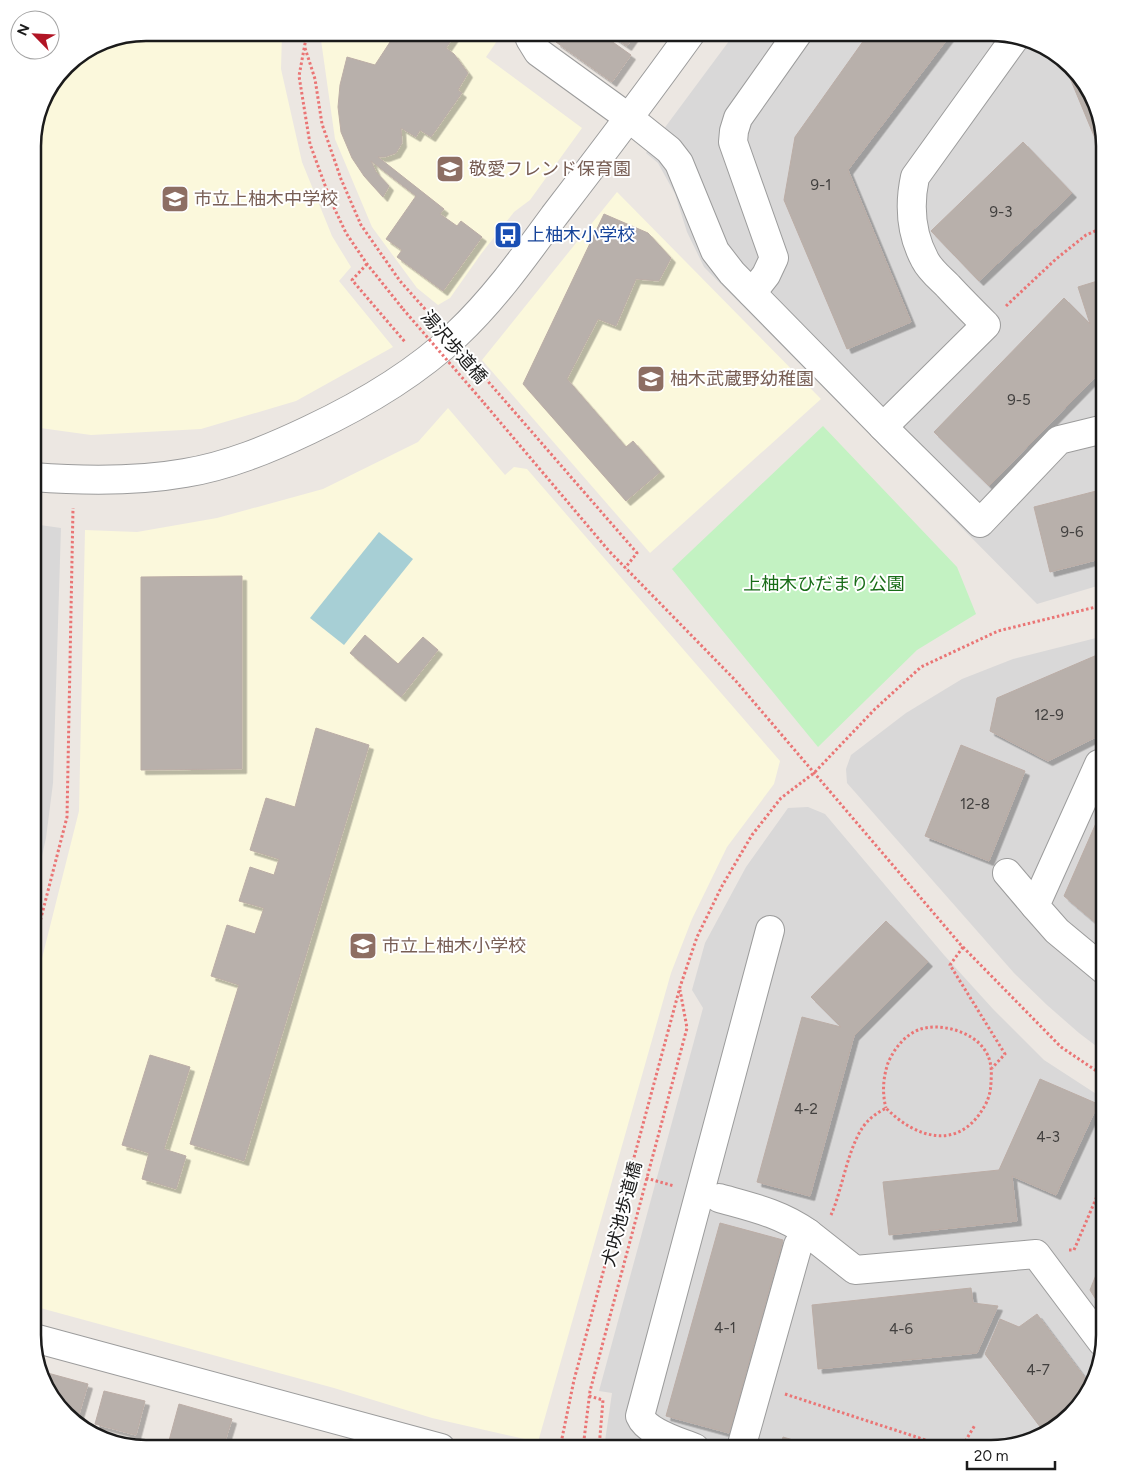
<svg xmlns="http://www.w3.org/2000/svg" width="1137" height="1481" viewBox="0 0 1137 1481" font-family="Figtree,'Noto Sans JP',sans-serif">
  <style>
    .residential { fill: #d9d8d8 }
    .education { fill: #fbf8dc }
    .park { fill: #c3f2c2 }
    .water { fill: #a7cfd5 }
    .building { fill: #b8b0ab; stroke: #bbada6; filter: url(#shadow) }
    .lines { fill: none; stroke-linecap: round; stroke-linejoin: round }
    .minor-casing { stroke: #9c9c9c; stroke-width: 30 }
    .path { stroke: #ea7575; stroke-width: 3; stroke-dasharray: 2.5 2.5; stroke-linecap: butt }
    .minor { stroke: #fff; stroke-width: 28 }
    .path-bridge { stroke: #ea7575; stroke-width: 3; stroke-dasharray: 2.5 2.5; stroke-linecap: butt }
    .labels { text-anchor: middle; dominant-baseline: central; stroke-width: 4; stroke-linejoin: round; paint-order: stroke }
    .number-label { font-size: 15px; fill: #42403f }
    .education-label { font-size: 18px; fill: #785e54; stroke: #fff; text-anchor: start }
    .transit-label { font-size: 18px; fill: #164399; stroke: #fff; text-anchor: start }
    .street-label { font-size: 18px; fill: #1b1b1b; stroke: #fff }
    .park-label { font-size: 18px; fill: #186c17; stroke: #fff }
    .rim { fill: none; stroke: #1b1b1b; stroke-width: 2.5 }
  </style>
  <defs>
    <filter id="shadow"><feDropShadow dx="4.5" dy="4.5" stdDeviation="0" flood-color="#0004"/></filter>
  </defs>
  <rect width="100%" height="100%" fill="#ece7e2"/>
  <g class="residential">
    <path d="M 735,33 L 997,33 L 1048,48 L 1085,83 L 1104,147 L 1104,584 L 1037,604 L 704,267 L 687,232 L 675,194 L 658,163 L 646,153 Z"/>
    <path d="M 33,524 L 61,528 L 53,783 L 46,838 L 33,896 Z"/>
    <path d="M 1104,636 L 1104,1052 L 1079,1033 L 1047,1005 L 1014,973 L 847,783 L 846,769 L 851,755 L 906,713 L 962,679 L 1013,659 Z"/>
    <path d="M 808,807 L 825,814 L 944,955 L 993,1009 L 1044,1060 L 1104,1099 L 1104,1335 L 1089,1391 L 1054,1429 L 991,1448 L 604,1448 L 612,1393 L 599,1391 L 703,1008 L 692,990 L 705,943 L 746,867 L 788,808 Z"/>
  </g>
  <g class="education">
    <path d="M 147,33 L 282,33 L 281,69 L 302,162 L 332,236 L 351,267 L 339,281 L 393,347 L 296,401 L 201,429 L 91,435 L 33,427 L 33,139 L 44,96 L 71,61 L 103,41 Z"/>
    <path d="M 320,33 L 486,33 L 497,41 L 486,57 L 582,128 L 530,200 L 514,212 L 481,254 L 450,298 L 438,305 L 417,288 L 372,227 L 335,139 Z"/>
    <path d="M 617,192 L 821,399 L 650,553 L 482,360 Z"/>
    <path d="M 448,408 L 505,475 L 514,467 L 527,469 L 780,761 L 774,784 L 727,847 L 692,919 L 671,973 L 538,1442 L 432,1418 L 334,1388 L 33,1306 L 33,994 L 79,811 L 85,530 L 137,532 L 217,518 L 323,489 L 418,442 Z"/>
  </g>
  <path class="park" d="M 823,426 L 957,567 L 976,614 L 917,650 L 818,747 L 672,569 Z"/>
  <path class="water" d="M 379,532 L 413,559 L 344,645 L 310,618 Z"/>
  <g class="building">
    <path d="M 398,33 L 452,33 L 455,35 L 446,48 L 454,54 L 468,73 L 458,90 L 462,93 L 431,137 L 420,130 L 416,137 L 401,128 L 402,143 L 396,153 L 385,157 L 378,157 L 444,209 L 440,214 L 457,226 L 461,221 L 482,237 L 443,291 L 397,257 L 402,250 L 386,239 L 416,196 L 371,161 L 376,172 L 389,186 L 383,197 L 364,176 L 352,158 L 341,132 L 338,107 L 340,85 L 347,57 L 375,65 L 392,39 L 397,42 L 401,35 Z"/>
    <path d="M 563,33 L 600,33 L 631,55 L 612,82 L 556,42 Z"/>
    <path d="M 608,33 L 636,33 L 627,46 Z"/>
    <path d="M 869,33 L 952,33 L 848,170 L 911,322 L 847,349 L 784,200 L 795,137 Z"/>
    <path d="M 1076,75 L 1085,83 L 1104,146 L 1099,148 L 1070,78 Z"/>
    <path d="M 1023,142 L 1072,193 L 979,281 L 931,231 Z"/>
    <path d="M 604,214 L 648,233 L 671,258 L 659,281 L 636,279 L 616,326 L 598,319 L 567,379 L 626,447 L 633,441 L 660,472 L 626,501 L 523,384 Z"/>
    <path d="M 1104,279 L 1104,368 L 989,486 L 934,432 L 1064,298 L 1090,324 L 1078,287 Z"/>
    <path d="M 1104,489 L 1104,558 L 1050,572 L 1034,507 Z"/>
    <path d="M 242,576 L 242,769 L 141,770 L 141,577 Z"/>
    <path d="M 365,635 L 398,664 L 423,637 L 438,650 L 401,697 L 350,653 Z"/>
    <path d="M 1104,652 L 1104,733 L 1048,761 L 990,731 L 997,698 Z"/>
    <path d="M 316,728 L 369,745 L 244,1161 L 190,1144 L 239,985 L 211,976 L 227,925 L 255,934 L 264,908 L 239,901 L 250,867 L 274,875 L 279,859 L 250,850 L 266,798 L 295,807 Z"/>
    <path d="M 961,745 L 1025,771 L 989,861 L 925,836 Z"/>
    <path d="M 1104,805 L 1104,930 L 1064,896 Z"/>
    <path d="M 886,921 L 928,962 L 854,1036 L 810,1196 L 757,1182 L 802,1017 L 841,1027 L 811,997 Z"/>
    <path d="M 150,1055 L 190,1067 L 164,1149 L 186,1156 L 176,1189 L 142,1179 L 149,1153 L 122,1145 Z"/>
    <path d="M 1040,1079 L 1098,1104 L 1056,1195 L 1012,1176 L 1017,1221 L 889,1235 L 883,1182 L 999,1170 Z"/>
    <path d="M 720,1223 L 783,1240 L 729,1433 L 666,1416 Z"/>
    <path d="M 1104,1255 L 1104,1306 L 1100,1306 L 1090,1290 Z"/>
    <path d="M 971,1288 L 973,1303 L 998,1306 L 977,1353 L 818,1369 L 812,1305 Z"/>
    <path d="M 1037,1314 L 1091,1386 L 1089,1391 L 1054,1429 L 1044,1432 L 985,1354 L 1000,1319 L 1019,1327 Z"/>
    <path d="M 44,1372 L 88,1384 L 77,1421 L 52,1398 Z"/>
    <path d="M 104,1391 L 145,1401 L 136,1435 L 95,1424 Z"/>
    <path d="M 179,1404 L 232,1419 L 223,1448 L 167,1448 Z"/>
    <path d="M 783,1437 L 820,1448 L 780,1448 Z"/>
  </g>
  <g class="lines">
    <defs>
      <g id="minor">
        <path d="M 531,33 L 530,39 L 538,52 L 629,118 L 669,150 L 679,163 L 715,251 L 732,273 L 891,435 L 980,523 L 1059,440 L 1104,429"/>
        <path d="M 752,293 L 766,275 L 774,258 L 733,142 L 734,131 L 738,118 L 798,33"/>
        <path d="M 883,427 L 986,325 C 973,312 960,299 948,286 C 940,278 930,270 925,260 C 911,234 909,205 915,177 L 1015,38"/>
        <path d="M 33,477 C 84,481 134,482 185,473 C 228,466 269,449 309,430 C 362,405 414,375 457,334 C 494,299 524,257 554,216 C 601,155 647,94 691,33"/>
        <path d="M 1007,873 L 1035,906"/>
        <path d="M 1104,970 L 1057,931 L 1035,906 L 1099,764 L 1104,762"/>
        <path d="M 719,1198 C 751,1207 780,1213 808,1233"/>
        <path d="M 34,1338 L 441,1448"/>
        <path d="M 695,1448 C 678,1441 647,1433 640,1416 L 770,930"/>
        <path d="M 741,1448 L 798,1245 L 808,1233 L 855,1270 L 1036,1254 L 1102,1342"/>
      </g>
    </defs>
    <use href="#minor" class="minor-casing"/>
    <g class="path">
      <path d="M 307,33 L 299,76 L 310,144 L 330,199 L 346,233 L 367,264 L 403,309"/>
      <path d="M 305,48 L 315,79 L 322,124 L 341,179 L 361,225 L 400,281 L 433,318"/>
      <path d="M 367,264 L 352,280 L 405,342"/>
      <path d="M 1006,306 L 1056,259 L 1086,235 L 1104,227"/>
      <path d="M 472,363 L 637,553 L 625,568"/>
      <path d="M 484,403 L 609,551 L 735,680 L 960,944 L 1061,1047 L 1104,1076"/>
      <path d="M 963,947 L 950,965 L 1005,1054 L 992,1068"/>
      <path d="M 33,949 L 67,817 L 73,508"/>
      <path d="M 646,1178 L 674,1186"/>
      <path d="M 831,1215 C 843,1189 849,1137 870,1119 C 875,1114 881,1111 886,1108 C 916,1139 959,1151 984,1107 C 989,1099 991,1090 991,1081 C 992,1070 991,1058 984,1049 C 972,1031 938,1022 918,1030 C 904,1036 894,1049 888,1063 C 883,1078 882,1093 886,1108"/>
      <path d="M 1069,1250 L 1074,1250 L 1104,1180"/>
      <path d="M 785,1394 L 950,1448 L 966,1440 L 975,1425"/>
      <path d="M 589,1396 L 603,1400 L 599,1448"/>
      <path d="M 560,1448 L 574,1380 L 680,987 L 697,937 L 722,886 L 752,835 L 781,798 L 814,773 L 875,709 L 921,667 L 998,631 L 1104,605"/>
      <path d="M 583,1448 L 590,1391 L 687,1028 L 680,990"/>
    </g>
    <use href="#minor" class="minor"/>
    <path class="path-bridge" d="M 403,309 L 484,403"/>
  </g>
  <defs>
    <symbol id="school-square" viewBox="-11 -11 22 22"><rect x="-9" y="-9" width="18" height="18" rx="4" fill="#8d6e63" stroke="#fff"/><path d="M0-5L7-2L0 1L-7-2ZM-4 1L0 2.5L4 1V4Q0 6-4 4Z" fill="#fff"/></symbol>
    <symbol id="bus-square" viewBox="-11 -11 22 22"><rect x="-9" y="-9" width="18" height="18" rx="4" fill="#1a4fb4" stroke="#fff"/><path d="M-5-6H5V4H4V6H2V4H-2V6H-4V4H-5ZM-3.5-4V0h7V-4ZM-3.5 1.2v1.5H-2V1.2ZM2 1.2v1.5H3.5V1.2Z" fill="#fff"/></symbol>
  </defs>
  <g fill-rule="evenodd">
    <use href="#school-square" x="434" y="153" width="32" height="32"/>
    <use href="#school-square" x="159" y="183" width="32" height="32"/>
    <use href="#bus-square" x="492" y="219" width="32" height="32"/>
    <use href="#school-square" x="635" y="363" width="32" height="32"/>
    <use href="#school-square" x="347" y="930" width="32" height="32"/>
  </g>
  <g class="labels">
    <g class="number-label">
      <text x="821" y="185">9-1</text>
      <text x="1001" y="212">9-3</text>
      <text x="1019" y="400">9-5</text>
      <text x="1072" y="532">9-6</text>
      <text x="1049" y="715">12-9</text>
      <text x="975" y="804">12-8</text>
      <text x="806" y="1109">4-2</text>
      <text x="1048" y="1137">4-3</text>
      <text x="725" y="1328">4-1</text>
      <text x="901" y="1329">4-6</text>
      <text x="1038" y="1370">4-7</text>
    </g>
    <g class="education-label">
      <text x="469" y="169">敬愛フレンド保育園</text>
      <text x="194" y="199">市立上柚木中学校</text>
      <text x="670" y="379">柚木武蔵野幼稚園</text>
      <text x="382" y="946">市立上柚木小学校</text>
    </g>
    <g class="transit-label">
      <text x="527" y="235">上柚木小学校</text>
    </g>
    <g class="street-label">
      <text transform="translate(454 347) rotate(49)">湯沢歩道橋</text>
      <text transform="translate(622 1214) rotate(-75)">犬吠池歩道橋</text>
    </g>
    <g class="park-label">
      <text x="824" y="584">上柚木ひだまり公園</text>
    </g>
  </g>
  <path d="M0 0H1137V1481H0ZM146 41H991A105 105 0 0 1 1096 146V1335A105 105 0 0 1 991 1440H146A105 105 0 0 1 41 1335V146A105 105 0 0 1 146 41Z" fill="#fff" fill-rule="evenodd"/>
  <path class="rim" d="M146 41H991A105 105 0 0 1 1096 146V1335A105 105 0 0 1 991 1440H146A105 105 0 0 1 41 1335V146A105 105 0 0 1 146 41Z"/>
  <g transform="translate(35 35) rotate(294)"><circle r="24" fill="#ffffff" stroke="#a4a4a4"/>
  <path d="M0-4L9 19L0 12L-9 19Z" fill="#b11525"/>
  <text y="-8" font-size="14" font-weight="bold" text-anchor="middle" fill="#1b1b1b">N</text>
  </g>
  <path d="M967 1461v8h88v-8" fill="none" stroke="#1b1b1b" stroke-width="2.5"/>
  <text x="974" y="1461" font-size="15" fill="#1b1b1b" stroke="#ffffff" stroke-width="4" paint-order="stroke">20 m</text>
</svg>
